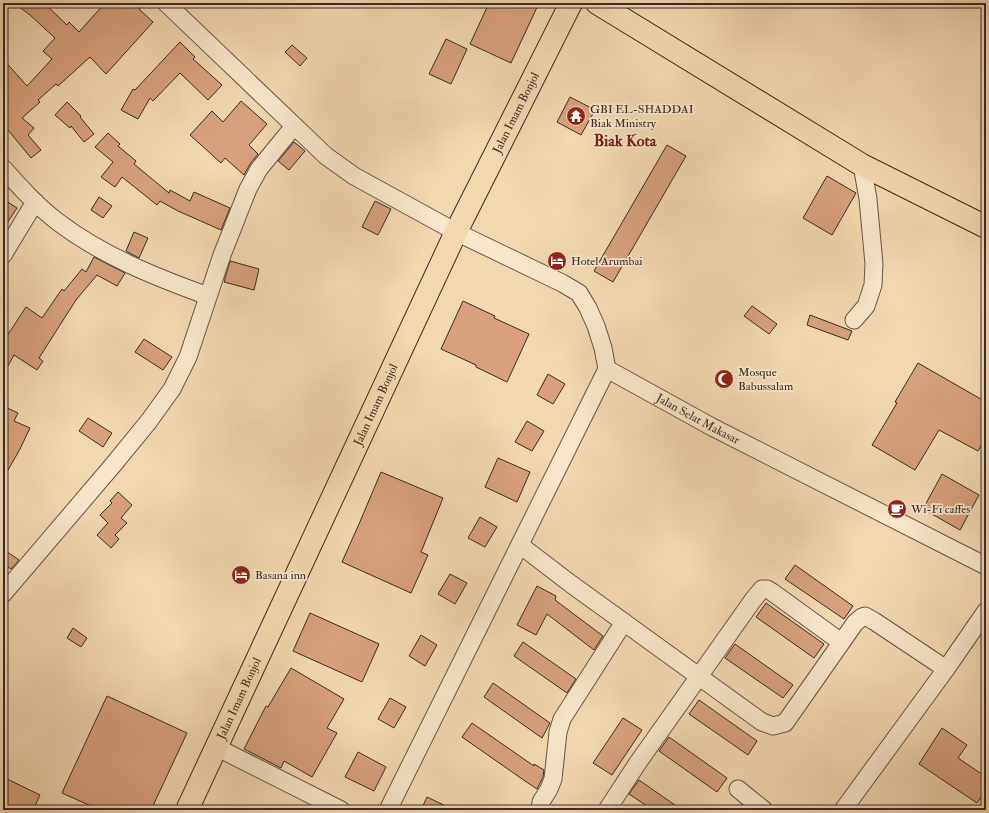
<svg xmlns="http://www.w3.org/2000/svg" width="989" height="813" viewBox="0 0 989 813" font-family="'IM FELL Double Pica',serif">
  <style>
    .building { fill: #d8a17b; stroke: #382b26 }
    .lines { fill: none; stroke-linecap: round; stroke-linejoin: round }
    .minor-casing { stroke: #665648; stroke-width: 19 }
    .major-casing { stroke: #382b26; stroke-width: 24 }
    .minor { stroke: #f7e6cb; stroke-width: 17 }
    .major { stroke: #f2d8af; stroke-width: 22 }
    .labels { text-anchor: middle; dominant-baseline: central; stroke-width: 3.5; stroke-linejoin: round; paint-order: stroke }
    .poi-label { font-size: 12px; fill: #382b26; stroke: #f7e6cb; text-anchor: start }
    .street-label { font-size: 12px; fill: #382b26; stroke: #f7e6cb }
    .district-label { font-size: 16px; font-weight: bold; fill: #7a1f14; stroke: #f7e6cb }
  </style>
  <rect width="100%" height="100%" fill="#f2d8af"/>
  <filter id="stains"><feTurbulence type="fractalNoise" baseFrequency=".005" numOctaves="4"/><feColorMatrix values="0 0 0 0 .2 0 0 0 0 .09 0 0 0 0 .02 0 0 0 .5 -.17"/></filter>
  <radialGradient id="worn" r=".72"><stop offset=".6" stop-color="#630" stop-opacity="0"/><stop offset="1" stop-color="#630" stop-opacity=".3"/></radialGradient>
  <g class="building">
    <path d="M 14,3 L 44,3 L 67,25 L 69,22 L 79,32 L 105,3 L 145,3 L 139,9 L 153,22 L 106,74 L 90,57 L 58,86 L 56,84 L 38,100 L 40,102 L 22,118 L 34,128 L 28,135 L 41,150 L 31,158 L 8,130 L 3,134 L 3,59 L 27,86 L 52,59 L 43,51 L 55,38 L 30,15 Z"/>
    <path d="M 489,3 L 539,3 L 511,63 L 470,44 Z"/>
    <path d="M 446,39 L 467,49 L 451,84 L 429,74 Z"/>
    <path d="M 180,42 L 195,57 L 193,59 L 222,85 L 208,100 L 180,73 L 153,101 L 150,98 L 138,119 L 121,110 L 133,89 L 135,90 Z"/>
    <path d="M 292,45 L 307,58 L 300,66 L 285,52 Z"/>
    <path d="M 570,97 L 595,110 L 581,135 L 557,122 Z"/>
    <path d="M 241,101 L 267,124 L 249,145 L 258,154 L 250,164 L 244,175 L 225,158 L 221,163 L 190,135 L 212,111 L 223,122 Z"/>
    <path d="M 67,102 L 81,116 L 80,117 L 94,134 L 84,142 L 71,126 L 70,128 L 55,115 Z"/>
    <path d="M 108,133 L 120,144 L 118,146 L 136,161 L 134,164 L 169,193 L 170,190 L 190,201 L 194,192 L 230,208 L 221,230 L 178,211 L 160,201 L 157,205 L 122,177 L 115,187 L 101,177 L 113,162 L 95,147 Z"/>
    <path d="M 294,142 L 305,151 L 289,170 L 278,161 Z"/>
    <path d="M 667,145 L 686,156 L 613,282 L 594,271 Z"/>
    <path d="M 827,176 L 856,193 L 832,235 L 803,218 Z"/>
    <path d="M 99,197 L 112,206 L 103,218 L 91,210 Z"/>
    <path d="M 3,199 L 17,208 L 3,229 Z"/>
    <path d="M 375,201 L 391,209 L 378,235 L 362,227 Z"/>
    <path d="M 134,232 L 148,238 L 139,258 L 126,251 Z"/>
    <path d="M 94,257 L 125,273 L 117,286 L 97,275 L 76,300 L 60,325 L 39,358 L 43,361 L 37,370 L 14,355 L 3,375 L 3,342 L 26,307 L 42,318 L 62,289 L 64,291 L 82,269 L 86,272 Z"/>
    <path d="M 230,261 L 259,269 L 254,290 L 224,282 Z"/>
    <path d="M 463,301 L 495,316 L 494,318 L 529,334 L 507,382 L 476,367 L 476,365 L 441,349 Z"/>
    <path d="M 752,306 L 777,324 L 769,334 L 744,316 Z"/>
    <path d="M 810,315 L 852,331 L 848,340 L 807,325 Z"/>
    <path d="M 144,339 L 172,357 L 163,370 L 135,352 Z"/>
    <path d="M 918,363 L 986,402 L 986,437 L 978,451 L 939,430 L 915,470 L 872,445 L 897,403 L 895,402 Z"/>
    <path d="M 548,374 L 565,384 L 553,404 L 537,395 Z"/>
    <path d="M 3,406 L 18,413 L 14,421 L 30,428 L 20,449 L 3,479 Z"/>
    <path d="M 88,418 L 112,433 L 103,447 L 79,431 Z"/>
    <path d="M 527,421 L 544,431 L 532,451 L 515,442 Z"/>
    <path d="M 498,458 L 530,472 L 517,502 L 485,487 Z"/>
    <path d="M 381,472 L 443,498 L 421,552 L 428,555 L 411,593 L 342,562 L 359,524 Z"/>
    <path d="M 942,474 L 979,495 L 960,530 L 923,509 Z"/>
    <path d="M 118,492 L 132,505 L 121,518 L 127,523 L 115,535 L 119,539 L 111,548 L 97,535 L 108,523 L 100,515 L 112,503 L 110,501 Z"/>
    <path d="M 480,517 L 497,527 L 485,547 L 468,538 Z"/>
    <path d="M 3,549 L 19,560 L 11,569 L 3,563 Z"/>
    <path d="M 795,565 L 853,606 L 844,619 L 785,579 Z"/>
    <path d="M 450,574 L 467,583 L 455,604 L 438,594 Z"/>
    <path d="M 537,586 L 556,596 L 555,600 L 603,636 L 594,650 L 547,614 L 536,635 L 517,625 Z"/>
    <path d="M 766,603 L 824,644 L 814,658 L 756,617 Z"/>
    <path d="M 310,613 L 379,644 L 362,682 L 293,651 Z"/>
    <path d="M 73,628 L 87,638 L 81,647 L 67,638 Z"/>
    <path d="M 421,635 L 437,645 L 425,666 L 409,656 Z"/>
    <path d="M 523,642 L 576,679 L 567,693 L 514,656 Z"/>
    <path d="M 735,644 L 793,685 L 783,698 L 725,658 Z"/>
    <path d="M 291,668 L 344,699 L 327,728 L 337,733 L 312,777 L 284,761 L 281,768 L 244,749 L 266,706 L 268,707 Z"/>
    <path d="M 493,683 L 550,723 L 542,738 L 484,697 Z"/>
    <path d="M 107,696 L 187,733 L 151,810 L 100,810 L 62,793 Z"/>
    <path d="M 390,698 L 406,707 L 394,728 L 378,719 Z"/>
    <path d="M 699,700 L 757,741 L 748,755 L 689,714 Z"/>
    <path d="M 623,718 L 642,730 L 612,775 L 593,763 Z"/>
    <path d="M 472,723 L 534,766 L 534,764 L 544,770 L 543,777 L 537,789 L 525,781 L 462,737 Z"/>
    <path d="M 942,728 L 967,745 L 958,758 L 986,777 L 986,790 L 977,803 L 919,764 Z"/>
    <path d="M 669,737 L 727,778 L 717,792 L 659,751 Z"/>
    <path d="M 358,752 L 386,767 L 374,791 L 345,777 Z"/>
    <path d="M 3,777 L 40,795 L 33,810 L 11,810 L 3,806 Z"/>
    <path d="M 639,780 L 682,810 L 653,810 L 629,794 Z"/>
    <path d="M 427,797 L 454,810 L 421,810 Z"/>
  </g>
  <g class="lines">
    <defs>
      <g id="minor">
        <path id="s1" d="M 166,3 L 326,156 L 354,176 L 456,232 L 562,283 L 579,293 L 588,308 L 596,326 L 603,348 L 607,369 L 712,427 L 986,566"/>
        <path d="M 3,168 C 20,187 37,206 58,222 C 103,256 155,277 208,296"/>
        <path d="M 3,255 L 35,202"/>
        <path d="M 854,320 L 866,306 L 873,285 L 874,264 L 868,199 L 862,165"/>
        <path d="M 520,545 L 571,584 L 762,722 L 773,726 L 785,723 L 855,623 L 862,617 L 865,616 L 874,621 L 946,669"/>
        <path d="M 3,594 L 113,465 L 149,421 L 172,389 L 188,357 L 222,255 L 248,189 L 259,169 L 294,126"/>
        <path d="M 216,747 L 341,810"/>
        <path d="M 738,789 L 764,810"/>
        <path d="M 388,810 L 607,369"/>
        <path d="M 540,810 L 541,802 L 549,789 L 553,779 L 558,732 L 562,719 L 624,622"/>
        <path d="M 607,810 L 637,764 L 753,600 L 762,589 L 767,589 L 772,592 L 841,642"/>
        <path d="M 843,810 L 946,669 L 986,611"/>
      </g>
      <g id="major">
        <path d="M 597,3 L 862,165 L 986,227"/>
        <path id="s2" d="M 187,810 L 456,232 L 571,3"/>
      </g>
    </defs>
    <use href="#minor" class="minor-casing"/>
    <use href="#major" class="major-casing"/>
    <use href="#minor" class="minor"/>
    <use href="#major" class="major"/>
  </g>
  <defs>
    <symbol id="temple-disc" viewBox="-11 -11 22 22"><circle r="9.5" fill="#8f2418" stroke="#f7e6cb"/><path d="M0-6L5-2H3V0L6.5 2.5H4V6H1.5V3h-3V6H-4V2.5H-6.5L-3 0V-2H-5Z" fill="#fff"/></symbol>
    <symbol id="hotel-disc" viewBox="-11 -11 22 22"><circle r="9.5" fill="#8f2418" stroke="#f7e6cb"/><path d="M-6-4.5h1.5V1H6V5H4.5V3h-9V5H-6ZM-4 0a1.8 1.8 0 1 1 3.6 0ZM.5 0V-2.5h3Q6-2.5 6 0Z" fill="#fff"/></symbol>
    <symbol id="mosque-disc" viewBox="-11 -11 22 22"><circle r="9.5" fill="#8f2418" stroke="#f7e6cb"/><path d="M3.5-4.9A6 6 0 1 0 3.5 4.9A5 5 0 1 1 3.5-4.9Z" fill="#fff"/></symbol>
    <symbol id="cafe-disc" viewBox="-11 -11 22 22"><circle r="9.5" fill="#8f2418" stroke="#f7e6cb"/><path d="M-5.5-4.5H6V0H3Q3 3.5 0 3.5H-2.5Q-5.5 3.5-5.5 0ZM3-3.2v2h1.7v-2ZM-6 4.5H4V6H-6Z" fill="#fff"/></symbol>
  </defs>
  <g fill-rule="evenodd">
    <use href="#temple-disc" x="565" y="105" width="22" height="22"/>
    <use href="#hotel-disc" x="546" y="250" width="22" height="22"/>
    <use href="#mosque-disc" x="713" y="368" width="22" height="22"/>
    <use href="#cafe-disc" x="886" y="498" width="22" height="22"/>
    <use href="#hotel-disc" x="230" y="564" width="22" height="22"/>
  </g>
  <g class="labels">
    <g class="poi-label">
      <text x="590" y="109">GBI EL-SHADDAI<tspan x="590" dy="14">Biak Ministry</tspan></text>
      <text x="571" y="261">Hotel Arumbai</text>
      <text x="738" y="372">Mosque<tspan x="738" dy="14">Babussalam</tspan></text>
      <text x="911" y="509">Wi-Fi caffes</text>
      <text x="255" y="575">Basana inn</text>
    </g>
    <g class="street-label">
      <text stroke="none"><textPath href="#s2" startOffset="771">Jalan Imam Bonjol</textPath></text>
      <text stroke="none"><textPath href="#s2" startOffset="447">Jalan Imam Bonjol</textPath></text>
      <text stroke="none"><textPath href="#s1" startOffset="695">Jalan Selat Makasar</textPath></text>
      <text stroke="none"><textPath href="#s2" startOffset="123">Jalan Imam Bonjol</textPath></text>
    </g>
    <g class="district-label">
      <text x="625" y="141">Biak Kota</text>
    </g>
  </g>
  <rect width="989" height="813" fill="none" stroke="#f2d8af" stroke-width="16"/>
  <rect x="4" y="4" width="981" height="805" fill="none" stroke="#382b26" stroke-width="2"/>
  <rect x="8" y="8" width="973" height="797" fill="none" stroke="#382b26"/>
  <rect width="100%" height="100%" filter="url(#stains)"/>
  <rect width="100%" height="100%" fill="url(#worn)"/>
</svg>
